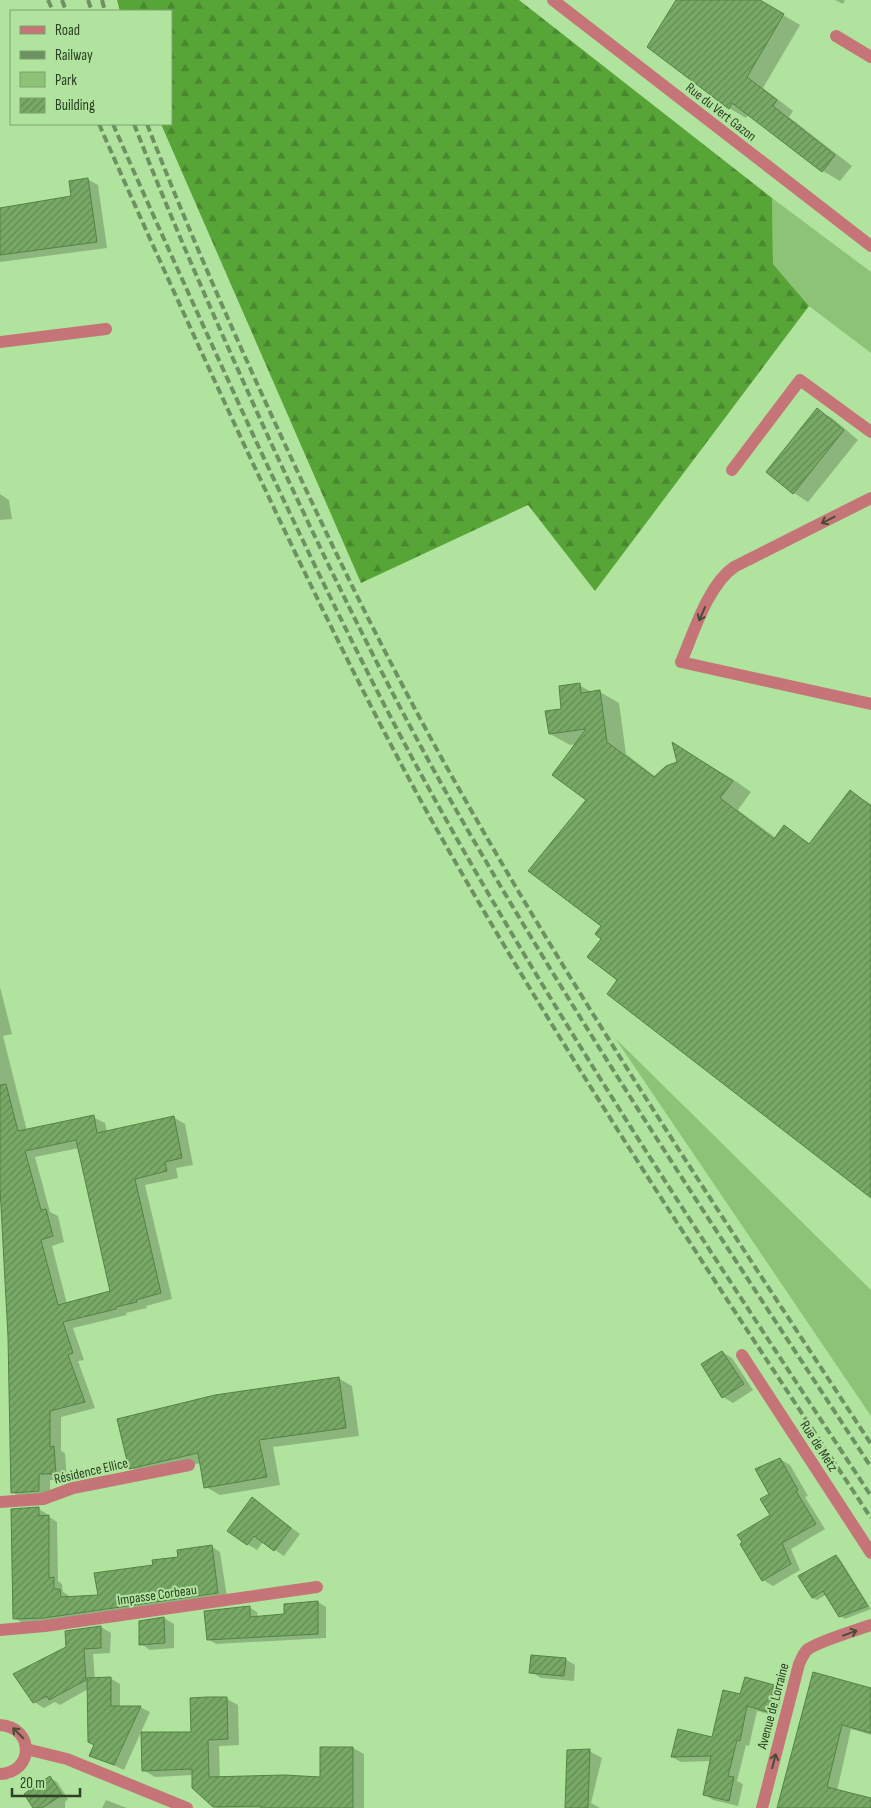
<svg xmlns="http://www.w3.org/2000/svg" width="871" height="1808" viewBox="0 0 871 1808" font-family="'Sofia Sans Condensed',sans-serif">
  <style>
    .green { fill: #8cc377 }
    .forest { fill: url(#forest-firs) }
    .shadow { fill: #0003; fill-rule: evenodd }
    .building { fill: url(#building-hatch); stroke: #548343; fill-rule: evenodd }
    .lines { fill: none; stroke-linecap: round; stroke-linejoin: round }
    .minor { stroke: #c57578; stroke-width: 12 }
    .rail { stroke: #6e9161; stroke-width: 4; stroke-dasharray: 8 4; stroke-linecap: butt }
    .oneway { stroke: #4b4b36 }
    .labels { text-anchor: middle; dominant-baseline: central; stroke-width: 4; stroke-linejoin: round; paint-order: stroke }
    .street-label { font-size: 14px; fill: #2d4125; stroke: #b0e39e }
  </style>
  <defs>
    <pattern id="forest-firs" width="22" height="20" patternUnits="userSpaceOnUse" patternTransform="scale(1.25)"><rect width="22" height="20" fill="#58a537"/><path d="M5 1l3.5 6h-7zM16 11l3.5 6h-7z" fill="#49882e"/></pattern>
    <pattern id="building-hatch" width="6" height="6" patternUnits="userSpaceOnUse" patternTransform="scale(1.25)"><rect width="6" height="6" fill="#78a966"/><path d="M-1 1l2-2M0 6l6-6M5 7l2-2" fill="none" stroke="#638b54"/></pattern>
  </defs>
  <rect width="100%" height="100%" fill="#b0e39e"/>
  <g class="green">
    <path d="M 772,198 L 871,272 L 871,353 L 809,306 L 773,264 Z"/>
    <path d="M 615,1038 L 871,1290 L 871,1416 Z"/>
  </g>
  <path class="forest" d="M 117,0 L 519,0 L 772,198 L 773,264 L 809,306 L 595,591 L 528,505 L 361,583 L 161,124 L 171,124 L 171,11 L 120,11 Z"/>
  <g class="shadow">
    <path d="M 677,0 L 758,0 L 800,25 L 763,88 L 793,111 L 789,117 L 852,166 L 840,181 L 823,171 L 749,114 L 746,118 L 729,108 Z"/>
    <path d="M 835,0 L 845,0 L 843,4 Z"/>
    <path d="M 87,179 L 98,185 L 107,248 L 0,262 L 0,208 L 73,197 Z"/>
    <path d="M 817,410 L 832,418 L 858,440 L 808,502 L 794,493 L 767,472 Z"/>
    <path d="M 0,494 L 9,500 L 12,519 L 0,520 Z"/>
    <path d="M 579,685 L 593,693 L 600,692 L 619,703 L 626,754 L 656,777 L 678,762 L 674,744 L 734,780 L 751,792 L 738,810 L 776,838 L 784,827 L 811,844 L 850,792 L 871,804 L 871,1197 L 619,980 L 602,938 L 603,926 L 587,800 L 577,744 L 570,745 L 550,734 L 563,710 Z"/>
    <path d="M 0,987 L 12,1034 L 3,1036 L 27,1131 L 93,1117 L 105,1123 L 107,1132 L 173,1117 L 185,1124 L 193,1165 L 176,1168 L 178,1178 L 145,1185 L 172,1299 L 146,1306 L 147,1308 L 126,1313 L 127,1315 L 73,1328 L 84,1360 L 78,1361 L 95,1408 L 61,1417 L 61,1451 L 65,1453 L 67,1480 L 50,1480 L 50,1497 L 24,1499 L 12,1492 L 9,1336 L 0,1184 ZM 79,1148 L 112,1292 L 67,1304 L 52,1246 L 64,1242 L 58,1216 L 50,1212 L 35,1157 Z"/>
    <path d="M 722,1352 L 732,1358 L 753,1390 L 733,1403 L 723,1397 Z"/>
    <path d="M 338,1378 L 352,1386 L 359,1436 L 273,1447 L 280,1485 L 220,1495 L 206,1487 L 201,1463 L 145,1476 L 131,1468 Z"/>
    <path d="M 780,1459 L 790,1465 L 808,1496 L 805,1497 L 825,1529 L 791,1549 L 800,1570 L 773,1586 L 763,1580 L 772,1516 L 771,1495 Z"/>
    <path d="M 253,1499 L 300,1534 L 284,1556 L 263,1542 L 257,1550 L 247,1544 Z"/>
    <path d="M 39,1509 L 47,1514 L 48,1516 L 57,1522 L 58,1581 L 62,1584 L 63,1592 L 68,1595 L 69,1598 L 99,1596 L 154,1566 L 211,1546 L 220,1552 L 227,1597 L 23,1623 L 14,1618 Z"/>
    <path d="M 836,1556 L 840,1559 L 871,1609 L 845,1619 L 840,1616 L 827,1594 L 817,1600 L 812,1598 Z"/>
    <path d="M 318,1602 L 326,1607 L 326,1638 L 216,1644 L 208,1639 L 249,1607 L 257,1612 L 258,1618 L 285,1615 Z"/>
    <path d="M 164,1618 L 174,1624 L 174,1648 L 150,1650 L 141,1644 L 140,1622 Z"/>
    <path d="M 101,1627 L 111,1633 L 110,1653 L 93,1654 L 95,1679 L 110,1678 L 120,1684 L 120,1707 L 140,1707 L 150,1712 L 124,1770 L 91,1755 L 95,1744 L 88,1689 L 60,1705 L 55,1702 L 44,1708 L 34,1702 L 67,1648 Z"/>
    <path d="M 565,1659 L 575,1665 L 574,1681 L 541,1678 L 531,1672 Z"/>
    <path d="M 814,1674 L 871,1689 L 871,1735 L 851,1729 L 837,1791 L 854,1808 L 779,1808 Z"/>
    <path d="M 746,1679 L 774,1686 L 783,1692 L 777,1716 L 757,1711 L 749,1746 L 746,1745 L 737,1781 L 743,1784 L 738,1806 L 713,1800 L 704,1794 L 711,1761 L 681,1762 L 672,1757 L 713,1738 L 741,1696 Z"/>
    <path d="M 227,1699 L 238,1705 L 239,1745 L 219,1746 L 220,1778 L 321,1778 L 353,1748 L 364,1754 L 364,1808 L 217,1808 L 213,1806 L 193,1775 L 155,1777 L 143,1770 L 192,1733 Z"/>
    <path d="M 589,1751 L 602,1758 L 591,1803 L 600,1808 L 566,1808 Z"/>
    <path d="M 50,1778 L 57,1782 L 68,1799 L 65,1802 L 65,1808 L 35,1808 Z"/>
    <path d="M 106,1800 L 127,1808 L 102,1808 Z"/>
  </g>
  <g class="building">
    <path d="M 676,0 L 760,0 L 784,14 L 747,77 L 777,100 L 773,106 L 835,155 L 822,172 L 732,103 L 729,109 L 647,47 Z"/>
    <path d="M 88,178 L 97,242 L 0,255 L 0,208 L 71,196 L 69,181 Z"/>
    <path d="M 817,408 L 844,430 L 793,494 L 766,472 Z"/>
    <path d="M 580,683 L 581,693 L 600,690 L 607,742 L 654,777 L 666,766 L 677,762 L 672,742 L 733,781 L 720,798 L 774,839 L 784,825 L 809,844 L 850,790 L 871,806 L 871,1198 L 607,994 L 617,980 L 587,957 L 601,939 L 595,934 L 601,926 L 528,871 L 586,800 L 552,775 L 586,729 L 549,734 L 545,711 L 561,709 L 559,686 Z"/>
    <path d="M 6,1084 L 18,1131 L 94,1115 L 97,1133 L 174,1116 L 182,1158 L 165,1162 L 167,1171 L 135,1179 L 161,1293 L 136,1300 L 137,1302 L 116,1307 L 116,1309 L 63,1322 L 73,1353 L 68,1355 L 85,1402 L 50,1411 L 50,1447 L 54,1446 L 56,1474 L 39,1474 L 39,1491 L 11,1493 L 8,1337 L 0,1188 L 0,1085 ZM 76,1140 L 110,1291 L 58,1305 L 41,1240 L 53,1236 L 46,1209 L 41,1210 L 25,1151 Z"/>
    <path d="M 722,1351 L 744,1384 L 722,1398 L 701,1364 Z"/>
    <path d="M 339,1377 L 346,1428 L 259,1440 L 267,1477 L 204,1488 L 198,1453 L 129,1469 L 117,1419 L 215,1395 Z"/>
    <path d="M 780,1458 L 798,1490 L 796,1491 L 816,1524 L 782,1543 L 791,1564 L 762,1581 L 740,1544 L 742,1542 L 737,1535 L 770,1515 L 760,1499 L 769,1494 L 755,1469 Z"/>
    <path d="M 252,1497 L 291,1528 L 274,1551 L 254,1536 L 247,1545 L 227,1531 Z"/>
    <path d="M 39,1507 L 39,1516 L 49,1515 L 49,1578 L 54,1577 L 54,1589 L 60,1589 L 61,1597 L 98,1595 L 94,1573 L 153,1565 L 152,1560 L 178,1557 L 177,1550 L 212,1545 L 218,1593 L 44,1618 L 13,1619 L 11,1509 Z"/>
    <path d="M 836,1555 L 868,1606 L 839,1617 L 823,1591 L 812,1598 L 798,1576 Z"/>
    <path d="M 318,1601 L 318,1634 L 207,1640 L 204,1611 L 250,1606 L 250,1617 L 284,1614 L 284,1604 Z"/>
    <path d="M 164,1617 L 165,1643 L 139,1645 L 139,1621 Z"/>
    <path d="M 101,1626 L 101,1648 L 84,1649 L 86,1680 L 49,1700 L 47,1696 L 33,1703 L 13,1674 L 66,1647 L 65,1631 Z"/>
    <path d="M 531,1655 L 566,1658 L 564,1676 L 529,1673 Z"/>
    <path d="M 813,1672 L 871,1688 L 871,1733 L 842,1725 L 827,1787 L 871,1798 L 871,1808 L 777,1808 Z"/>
    <path d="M 111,1677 L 111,1706 L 141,1706 L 114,1765 L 89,1756 L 94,1745 L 88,1742 L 87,1678 Z"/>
    <path d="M 745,1677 L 774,1685 L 768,1712 L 747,1706 L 740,1741 L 737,1740 L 728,1776 L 734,1777 L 729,1801 L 703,1795 L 711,1756 L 671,1757 L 678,1729 L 712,1737 L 723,1690 L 740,1694 Z"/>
    <path d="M 207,1697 L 227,1697 L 228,1739 L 208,1740 L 209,1777 L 284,1775 L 320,1777 L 320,1747 L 353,1747 L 353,1808 L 261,1808 L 261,1806 L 213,1807 L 192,1788 L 192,1769 L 142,1771 L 141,1732 L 191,1732 L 190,1698 Z"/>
    <path d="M 590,1749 L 588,1808 L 565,1808 L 567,1750 Z"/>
    <path d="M 50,1776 L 62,1795 L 42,1808 L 33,1808 L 24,1794 Z"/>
  </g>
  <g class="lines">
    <g class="minor">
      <path d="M 553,0 L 871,246"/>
      <path d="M 836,36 L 871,57"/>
      <path d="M 0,342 L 106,329"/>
      <path d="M 732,470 L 800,380 L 871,432"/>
      <path d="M 871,498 L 734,567 C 708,585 694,632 681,662 L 871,704"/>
      <path d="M 742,1355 L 871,1553"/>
      <path d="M 0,1502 L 43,1499 L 73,1488 L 189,1465"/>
      <path d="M 0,1630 L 45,1626 L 317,1587"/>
      <path d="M 0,1725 C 35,1727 34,1773 0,1774"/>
      <path d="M 26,1749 L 67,1759 L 187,1808"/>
      <path d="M 762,1808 L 799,1664 C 801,1660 803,1654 807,1650 C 816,1642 857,1630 871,1625"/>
    </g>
    <g class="rail">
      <path d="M 48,0 L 53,11"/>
      <path d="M 62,0 L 66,11"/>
      <path d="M 88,0 L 92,11"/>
      <path d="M 102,0 L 105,11"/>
      <path d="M 99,124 C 145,229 193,334 241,438 C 300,564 360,690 427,812 C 563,1055 718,1286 871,1518"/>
      <path d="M 113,124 C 157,225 203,325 249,426 C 309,555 370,683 439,807 C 571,1044 722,1269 871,1496"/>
      <path d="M 134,124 C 176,232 223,337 271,443 C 327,564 385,684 451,801 C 581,1029 727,1247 871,1467"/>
      <path d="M 147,124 C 190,235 238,343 288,451 C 342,568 399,684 463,796 C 589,1018 731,1230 871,1444"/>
    </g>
  </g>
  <defs><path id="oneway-shaft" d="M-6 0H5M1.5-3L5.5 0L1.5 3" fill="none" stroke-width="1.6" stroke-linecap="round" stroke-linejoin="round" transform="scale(1.25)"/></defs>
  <g class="oneway">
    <use href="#oneway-shaft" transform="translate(828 520) rotate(153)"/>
    <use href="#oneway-shaft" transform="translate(702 614) rotate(114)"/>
    <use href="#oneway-shaft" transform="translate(850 1633) rotate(-20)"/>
    <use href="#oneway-shaft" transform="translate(18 1733) rotate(-135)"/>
    <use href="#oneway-shaft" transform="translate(774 1761) rotate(-76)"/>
  </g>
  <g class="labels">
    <g class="street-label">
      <text transform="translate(721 112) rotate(38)">Rue du Vert Gazon</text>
      <text transform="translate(819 1446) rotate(57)">Rue de Metz</text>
      <text transform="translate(91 1471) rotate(-13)">Résidence Ellice</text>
      <text transform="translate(157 1595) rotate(-8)">Impasse Corbeau</text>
      <text transform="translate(773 1706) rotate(-75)">Avenue de Lorraine</text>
    </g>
  </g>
  <rect x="10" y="10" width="162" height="115" fill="#b0e39e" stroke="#7ca26e"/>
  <rect x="20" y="26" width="25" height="8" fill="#c57578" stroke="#7ca26e"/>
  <text x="55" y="35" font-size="15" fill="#2d4125">Road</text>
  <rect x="20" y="51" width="25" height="8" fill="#6e9161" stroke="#7ca26e"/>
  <text x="55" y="60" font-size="15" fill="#2d4125">Railway</text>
  <rect x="20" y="72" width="25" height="15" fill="#8cc377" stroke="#7ca26e"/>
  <text x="55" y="85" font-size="15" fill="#2d4125">Park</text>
  <rect x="20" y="98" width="25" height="15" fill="url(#building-hatch)" stroke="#7ca26e"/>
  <text x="55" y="110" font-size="15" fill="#2d4125">Building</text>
  <path d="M12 1788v8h68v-8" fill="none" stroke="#2d4125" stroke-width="2.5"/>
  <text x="20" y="1788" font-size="15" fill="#2d4125" stroke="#b0e39e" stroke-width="4" paint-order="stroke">20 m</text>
</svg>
